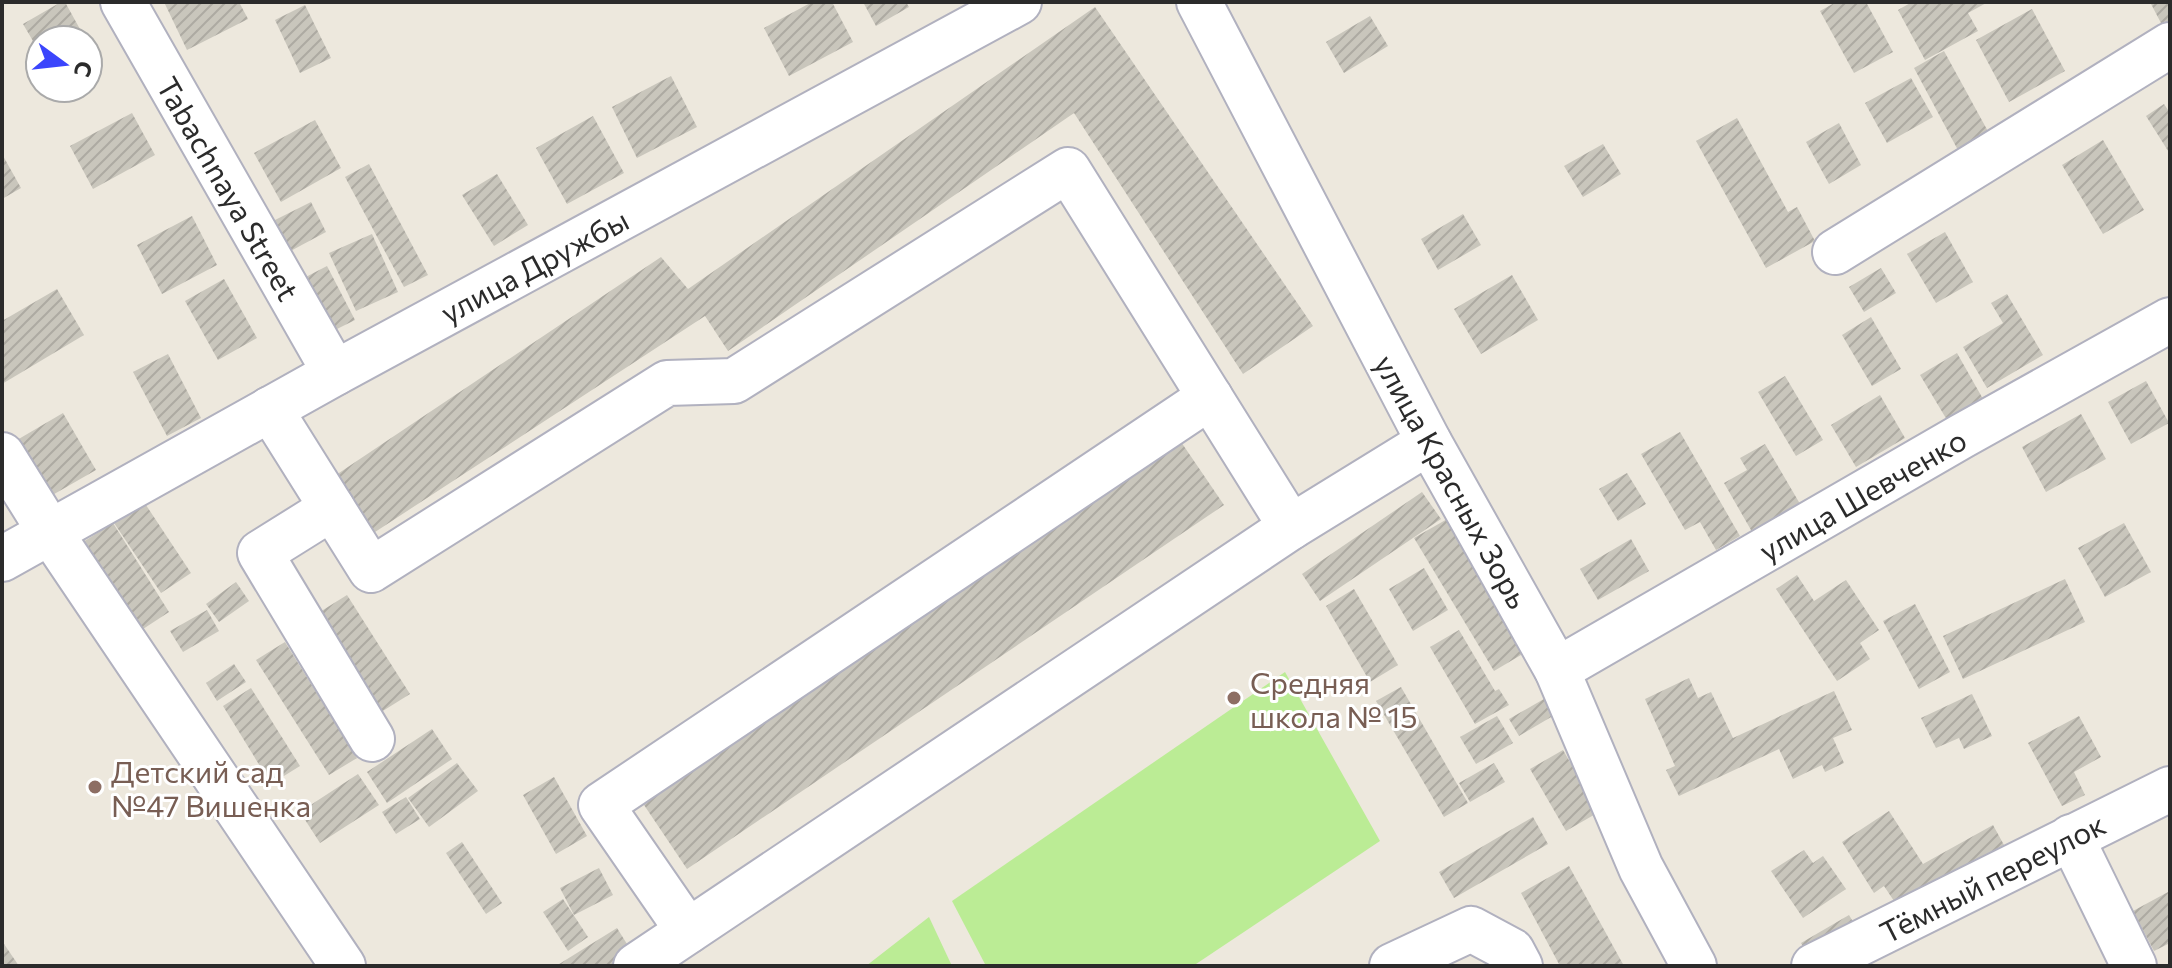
<svg xmlns="http://www.w3.org/2000/svg" width="2172" height="968" viewBox="0 0 2172 968" font-family="Commissioner,sans-serif">
  <style>
    .pitch { fill: #bbec95 }
    .building { fill: url(#building-hatch) }
    .lines { fill: none; stroke-linecap: round; stroke-linejoin: round }
    .minor-casing { stroke: #b1b1bf; stroke-width: 48 }
    .minor { stroke: #fff; stroke-width: 44 }
    .education-dot { fill: #8d6e63; stroke: #fff; stroke-width: 3 }
    .labels { text-anchor: middle; dominant-baseline: central; stroke-width: 6; stroke-linejoin: round; paint-order: stroke }
    .street-label { font-size: 30px; fill: #2b2b2b; stroke: #fff }
    .education-label { font-size: 30px; fill: #785e54; stroke: #fff; text-anchor: start }
  </style>
  <defs>
    <pattern id="building-hatch" width="6" height="6" patternUnits="userSpaceOnUse" patternTransform="scale(2)"><rect width="6" height="6" fill="#c9c6bc"/><path d="M-1 1l2-2M0 6l6-6M5 7l2-2" fill="none" stroke="#adaaa2"/></pattern>
  </defs>
  <rect width="100%" height="100%" fill="#ede8dd"/>
  <g class="pitch">
    <path d="M 1285,672 L 1380,841 L 1193,966 L 986,966 L 952,901 Z"/>
    <path d="M 929,917 L 952,966 L 866,966 Z"/>
  </g>
  <g class="building">
    <path d="M 61,2 L 65,2 L 86,40 L 40,40 L 40,53 L 23,24 Z"/>
    <path d="M 164,2 L 239,2 L 248,19 L 187,50 Z"/>
    <path d="M 812,2 L 832,2 L 853,42 L 789,76 L 764,28 Z"/>
    <path d="M 863,2 L 906,2 L 909,7 L 876,26 Z"/>
    <path d="M 1836,2 L 1866,2 L 1893,52 L 1854,73 L 1820,11 Z"/>
    <path d="M 1912,2 L 1988,2 L 1968,13 L 1978,31 L 1925,60 L 1898,10 Z"/>
    <path d="M 2150,2 L 2170,2 L 2170,20 L 2162,25 Z"/>
    <path d="M 305,5 L 331,58 L 300,73 L 275,20 Z"/>
    <path d="M 1095,7 L 1313,326 L 1243,374 L 1074,113 L 728,351 L 705,316 L 372,534 L 336,475 L 661,257 L 688,289 Z"/>
    <path d="M 2032,9 L 2065,71 L 2009,102 L 1976,40 Z"/>
    <path d="M 1370,16 L 1388,46 L 1344,73 L 1326,42 Z"/>
    <path d="M 1944,51 L 1990,135 L 1959,152 L 1914,68 Z"/>
    <path d="M 671,76 L 697,127 L 637,158 L 612,107 Z"/>
    <path d="M 1911,78 L 1933,117 L 1887,143 L 1865,103 Z"/>
    <path d="M 2164,104 L 2170,113 L 2170,154 L 2146,116 Z"/>
    <path d="M 132,113 L 155,155 L 93,189 L 70,146 Z"/>
    <path d="M 593,116 L 624,173 L 567,204 L 536,148 Z"/>
    <path d="M 1737,118 L 1788,212 L 1797,207 L 1815,241 L 1766,268 L 1696,141 Z"/>
    <path d="M 315,120 L 341,168 L 281,202 L 254,153 Z"/>
    <path d="M 1839,123 L 1861,165 L 1829,184 L 1806,142 Z"/>
    <path d="M 2103,140 L 2144,210 L 2103,234 L 2062,165 Z"/>
    <path d="M 1603,144 L 1621,174 L 1583,197 L 1564,166 Z"/>
    <path d="M 2,154 L 21,188 L 2,199 Z"/>
    <path d="M 369,164 L 428,275 L 404,287 L 345,177 Z"/>
    <path d="M 497,174 L 528,225 L 494,246 L 462,195 Z"/>
    <path d="M 311,202 L 326,232 L 285,254 L 269,223 Z"/>
    <path d="M 1463,214 L 1481,245 L 1438,270 L 1421,239 Z"/>
    <path d="M 192,216 L 217,265 L 162,294 L 137,245 Z"/>
    <path d="M 1945,232 L 1973,282 L 1936,303 L 1907,254 Z"/>
    <path d="M 372,234 L 398,292 L 356,311 L 329,253 Z"/>
    <path d="M 327,266 L 355,320 L 329,333 L 302,279 Z"/>
    <path d="M 1881,268 L 1896,293 L 1864,312 L 1849,287 Z"/>
    <path d="M 1512,275 L 1538,320 L 1481,354 L 1454,309 Z"/>
    <path d="M 224,279 L 257,338 L 218,360 L 185,301 Z"/>
    <path d="M 57,289 L 84,335 L 2,384 L 2,321 Z"/>
    <path d="M 2007,294 L 2043,355 L 1987,388 L 1963,347 L 2003,323 L 1991,303 Z"/>
    <path d="M 1871,317 L 1901,369 L 1872,386 L 1842,335 Z"/>
    <path d="M 1957,353 L 1983,399 L 1947,420 L 1920,375 Z"/>
    <path d="M 168,354 L 201,418 L 167,436 L 133,372 Z"/>
    <path d="M 1785,376 L 1823,440 L 1796,456 L 1758,392 Z"/>
    <path d="M 2146,381 L 2169,423 L 2131,444 L 2108,402 Z"/>
    <path d="M 1880,395 L 1905,438 L 1856,467 L 1831,425 Z"/>
    <path d="M 63,413 L 96,470 L 49,497 L 17,440 Z"/>
    <path d="M 2081,414 L 2106,459 L 2046,492 L 2022,447 Z"/>
    <path d="M 1680,432 L 1740,536 L 1716,550 L 1700,522 L 1685,530 L 1641,454 Z"/>
    <path d="M 1177,436 L 1224,505 L 687,869 L 640,799 Z"/>
    <path d="M 1765,444 L 1803,509 L 1755,537 L 1724,483 L 1747,470 L 1740,458 Z"/>
    <path d="M 1627,473 L 1646,504 L 1618,521 L 1599,489 Z"/>
    <path d="M 1422,492 L 1441,519 L 1320,601 L 1302,574 Z"/>
    <path d="M 140,496 L 191,573 L 161,593 L 110,517 Z"/>
    <path d="M 1449,518 L 1526,652 L 1494,671 L 1414,538 Z"/>
    <path d="M 113,523 L 169,612 L 140,631 L 83,542 Z"/>
    <path d="M 2124,523 L 2151,572 L 2105,597 L 2078,548 Z"/>
    <path d="M 1631,539 L 1649,571 L 1598,600 L 1580,569 Z"/>
    <path d="M 1424,568 L 1448,610 L 1413,631 L 1389,589 Z"/>
    <path d="M 1797,575 L 1814,601 L 1846,580 L 1879,630 L 1860,643 L 1870,659 L 1837,681 L 1776,589 Z"/>
    <path d="M 2065,579 L 2085,622 L 1963,679 L 1943,636 Z"/>
    <path d="M 236,582 L 249,601 L 219,622 L 206,604 Z"/>
    <path d="M 1354,589 L 1398,665 L 1370,682 L 1326,606 Z"/>
    <path d="M 347,595 L 410,694 L 378,714 L 315,615 Z"/>
    <path d="M 1915,604 L 1950,672 L 1919,689 L 1883,621 Z"/>
    <path d="M 207,610 L 219,631 L 183,652 L 170,631 Z"/>
    <path d="M 1459,630 L 1495,691 L 1499,689 L 1509,705 L 1475,724 L 1430,647 Z"/>
    <path d="M 285,642 L 357,758 L 329,775 L 256,660 Z"/>
    <path d="M 234,664 L 246,682 L 217,701 L 206,683 Z"/>
    <path d="M 1689,678 L 1698,698 L 1711,692 L 1733,738 L 1834,691 L 1852,730 L 1833,738 L 1844,763 L 1825,772 L 1822,765 L 1793,779 L 1779,749 L 1679,796 L 1666,770 L 1675,766 L 1645,699 Z"/>
    <path d="M 1401,687 L 1468,803 L 1444,817 L 1376,701 Z"/>
    <path d="M 251,688 L 300,766 L 271,784 L 223,706 Z"/>
    <path d="M 1972,694 L 1992,736 L 1964,749 L 1959,738 L 1936,748 L 1921,718 Z"/>
    <path d="M 1549,696 L 1558,713 L 1519,736 L 1509,719 Z"/>
    <path d="M 1497,716 L 1513,743 L 1476,764 L 1460,737 Z"/>
    <path d="M 2079,716 L 2101,757 L 2074,772 L 2085,795 L 2062,806 L 2028,743 Z"/>
    <path d="M 432,729 L 452,759 L 387,803 L 367,772 Z"/>
    <path d="M 1563,750 L 1599,812 L 1566,831 L 1530,769 Z"/>
    <path d="M 457,763 L 478,791 L 429,827 L 408,798 Z"/>
    <path d="M 1494,763 L 1505,782 L 1470,802 L 1459,783 Z"/>
    <path d="M 358,774 L 379,805 L 320,843 L 300,812 Z"/>
    <path d="M 554,777 L 587,836 L 556,854 L 523,795 Z"/>
    <path d="M 406,797 L 420,819 L 396,834 L 382,812 Z"/>
    <path d="M 1889,811 L 1923,864 L 1993,825 L 2004,845 L 1898,907 L 1884,886 L 1874,893 L 1842,842 Z"/>
    <path d="M 1533,817 L 1548,844 L 1454,898 L 1439,872 Z"/>
    <path d="M 462,842 L 502,903 L 486,914 L 446,853 Z"/>
    <path d="M 1804,850 L 1813,863 L 1823,856 L 1846,889 L 1803,918 L 1771,871 Z"/>
    <path d="M 1569,866 L 1624,966 L 1560,966 L 1521,893 Z"/>
    <path d="M 599,868 L 613,895 L 574,915 L 560,888 Z"/>
    <path d="M 2168,892 L 2170,896 L 2170,943 L 2154,951 L 2133,911 Z"/>
    <path d="M 563,899 L 588,937 L 568,951 L 543,912 Z"/>
    <path d="M 1849,915 L 1861,935 L 1812,963 L 1801,943 Z"/>
    <path d="M 617,928 L 632,952 L 610,966 L 556,966 Z"/>
    <path d="M 2,941 L 19,966 L 2,966 Z"/>
  </g>
  <g class="lines">
    <defs>
      <g id="minor">
        <path d="M 123,2 L 335,373"/>
        <path d="M 1199,2 L 1429,442 L 1557,670 L 1641,868 L 1694,966"/>
        <path d="M 1835,252 L 2170,45"/>
        <path d="M 270,409 L 371,570 L 667,383 L 734,381 L 1068,170 L 1291,527"/>
        <path d="M 2,455 L 50,532 L 343,966"/>
        <path d="M 332,508 L 260,553 L 372,739"/>
        <path d="M 2,559 L 335,373 L 1019,2"/>
        <path d="M 1557,670 L 1962,436 L 2170,320"/>
        <path d="M 2071,837 L 2134,966"/>
        <path d="M 688,931 L 601,805 L 1210,397"/>
        <path d="M 636,966 L 1291,527 L 1429,442"/>
        <path d="M 1392,966 L 1471,929 L 1512,951 L 1520,966"/>
        <path d="M 1814,966 L 2170,789"/>
      </g>
    </defs>
    <use href="#minor" class="minor-casing"/>
    <use href="#minor" class="minor"/>
  </g>
  <g class="education-dot">
    <circle cx="1234" cy="698" r="8"/>
    <circle cx="95" cy="787" r="8"/>
  </g>
  <g class="labels">
    <g class="street-label">
      <text transform="translate(229 188) rotate(60)">Tabachnaya Street</text>
      <text transform="translate(534 265) rotate(-28)">улица Дружбы</text>
      <text transform="translate(1453 481) rotate(61)">улица Красных Зорь</text>
      <text transform="translate(1862 494) rotate(-30)">улица Шевченко</text>
      <text transform="translate(1992 877) rotate(-27)">Тёмный переулок</text>
    </g>
    <g class="education-label">
      <text x="1250" y="681">Средняя<tspan x="1250" dy="34">школа № 15</tspan></text>
      <text x="111" y="770">Детский сад<tspan x="111" dy="34">№47 Вишенка</tspan></text>
    </g>
  </g>
  <rect width="2172" height="968" fill="none" stroke="#2b2b2b" stroke-width="8"/>
  <g transform="translate(64 64) rotate(105)"><circle r="38" fill="#ffffff" stroke="#aaaaaa" stroke-width="2"/>
  <path d="M0-6L14 30L0 20L-14 30Z" fill="#3b45fc"/>
  <text y="-12" font-size="22" font-weight="bold" text-anchor="middle" fill="#2b2b2b">С</text>
  </g>
</svg>
